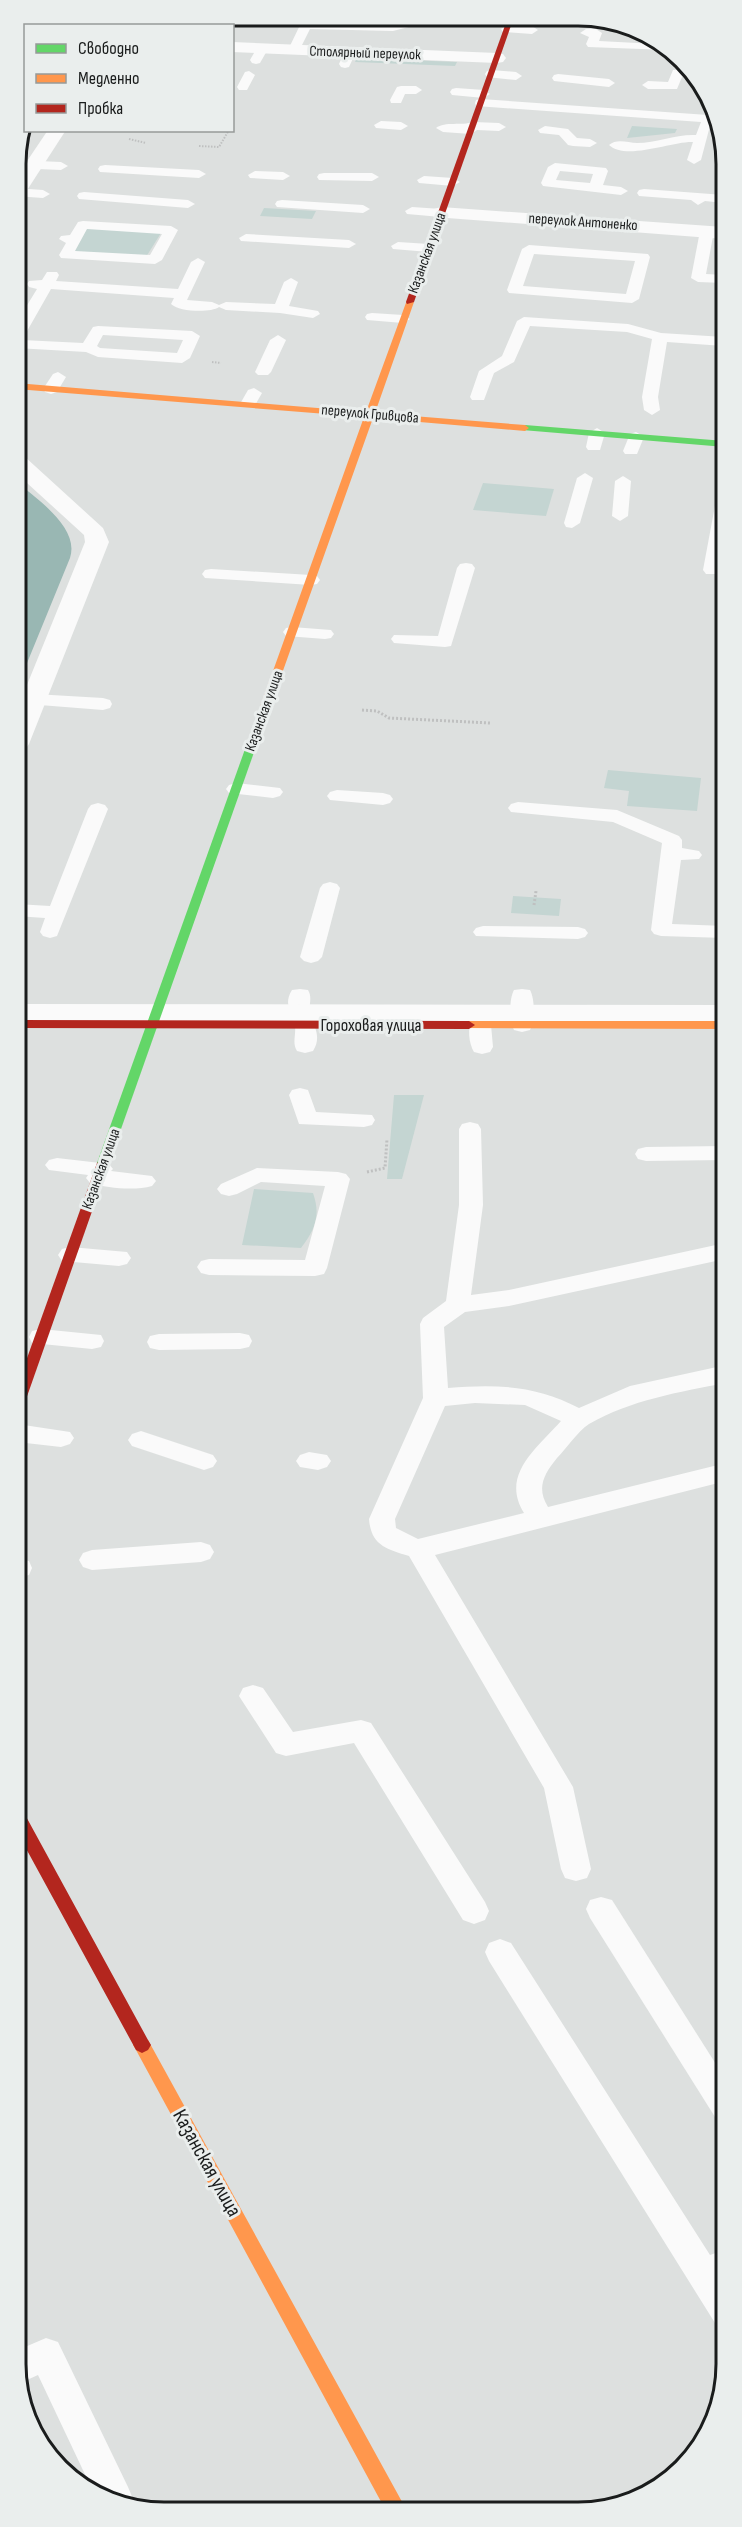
<svg xmlns="http://www.w3.org/2000/svg" width="742" height="2527" viewBox="0 0 742 2527" font-family="'Sofia Sans Condensed',sans-serif">
  <style>
    .green { fill: #c4d5d2 }
    .water { fill: #99b7b3 }
    .lines { fill: none; stroke-linecap: round; stroke-linejoin: round }
    .path-far1 { stroke: #bfc0c0; stroke-width: 2; stroke-dasharray: 1.5 1.5; stroke-linecap: butt }
    .path { stroke: #bfc0c0; stroke-width: 3; stroke-dasharray: 2 2; stroke-linecap: butt }
    .lane { fill: #fafafa; fill-rule: evenodd }
    .street { fill: #fafafa; fill-rule: evenodd }
    .fast { fill: #63d668; fill-rule: evenodd }
    .slow { fill: #ff974d; fill-rule: evenodd }
    .jam { fill: #b3261e; fill-rule: evenodd }
    .labels { text-anchor: middle; dominant-baseline: central; stroke-width: 6; stroke-linejoin: round; paint-order: stroke }
    .far-street-label { font-size: 15px; fill: #1a1c1c; stroke: #eaeeed }
    .street-label { font-size: 18px; fill: #1a1c1c; stroke: #eaeeed }
    .near-street-label { font-size: 21px; fill: #1a1c1c; stroke: #eaeeed }
    .rim { fill: none; stroke: #1a1c1c; stroke-width: 3 }
  </style>
  <rect width="100%" height="100%" fill="#dde0df"/>
  <g class="green">
    <path d="M 357,58 L 457,62 L 455,66 L 355,62 Z"/>
    <path d="M 632,126 L 677,129 L 675,133 L 627,138 Z"/>
    <path d="M 264,208 L 316,211 L 312,219 L 260,216 Z"/>
    <path d="M 87,228 L 161,233 L 146,257 L 72,252 Z"/>
    <path d="M 483,483 L 554,489 L 546,516 L 473,510 Z"/>
    <path d="M 608,770 L 701,778 L 697,811 L 627,806 L 629,791 L 604,788 Z"/>
    <path d="M 513,896 L 561,899 L 559,916 L 511,913 Z"/>
    <path d="M 394,1095 L 424,1095 L 402,1179 L 387,1179 Z"/>
    <path d="M 254,1189 L 313,1193 C 321,1215 315,1230 301,1248 L 242,1245 Z"/>
  </g>
  <path class="water" d="M 16,481 C 36,499 80,527 70,558 L 16,690 Z"/>
  <g class="lines">
    <g class="path-far1">
      <path d="M 129,139 L 146,143"/>
      <path d="M 199,146 L 219,147 L 229,130"/>
      <path d="M 212,362 L 221,363"/>
    </g>
    <g class="path">
      <path d="M 362,710 L 377,711 L 389,718 L 490,723"/>
      <path d="M 534,905 L 536,891"/>
      <path d="M 367,1172 L 385,1168 L 387,1139"/>
    </g>
    <g class="lane">
      <path d="M 194,15 L 215,16 L 221,20 L 215,24 L 190,22 L 190,16 Z"/>
      <path d="M 159,16 L 158,20 L 148,18 Z"/>
      <path d="M 419,17 L 438,17 L 436,20 L 393,31 L 310,29 L 298,53 L 294,54 L 288,50 L 301,23 L 316,20 L 393,23 Z"/>
      <path d="M 480,17 L 517,17 L 517,18 C 509,24 488,23 480,17 Z"/>
      <path d="M 507,25 L 532,26 L 538,30 L 532,34 L 503,32 L 501,29 Z"/>
      <path d="M 596,29 L 602,33 L 599,41 L 656,44 L 668,50 L 588,47 L 586,44 L 589,37 L 580,33 L 586,29 Z"/>
      <path d="M 262,45 L 268,49 L 260,63 L 256,64 L 252,63 L 250,60 L 258,46 Z"/>
      <path d="M 350,48 L 356,52 L 349,67 L 345,68 L 341,67 L 339,64 L 346,49 Z"/>
      <path d="M 689,69 L 693,76 L 682,77 L 677,89 L 648,89 L 642,85 L 648,81 L 668,82 L 673,70 Z"/>
      <path d="M 491,70 L 516,72 L 522,76 L 516,80 L 487,77 L 485,74 L 487,71 Z"/>
      <path d="M 249,71 L 255,75 L 247,90 L 239,90 L 237,87 L 245,72 Z"/>
      <path d="M 558,74 L 609,79 L 615,83 L 609,87 L 554,81 L 552,78 L 554,75 Z"/>
      <path d="M 401,86 L 416,86 L 422,90 L 416,94 L 405,94 L 401,103 L 391,103 L 390,100 L 397,87 Z"/>
      <path d="M 456,88 L 484,90 L 490,94 L 484,98 L 452,95 L 450,92 L 452,89 Z"/>
      <path d="M 481,99 L 708,115 L 714,119 L 711,122 L 701,160 L 694,164 L 687,160 L 693,142 C 672,141 626,161 609,145 C 617,138 628,143 637,143 C 657,143 676,134 696,135 L 701,122 L 476,106 L 475,103 L 476,100 Z"/>
      <path d="M 381,121 L 401,122 L 408,126 L 401,130 L 376,128 L 374,125 Z"/>
      <path d="M 473,122 L 499,123 L 506,127 L 499,131 L 477,130 L 471,134 L 443,132 L 436,128 C 445,121 462,126 473,122 Z"/>
      <path d="M 545,126 L 568,129 L 577,138 L 590,139 L 597,143 L 590,147 L 573,146 L 568,145 L 559,135 L 540,133 L 538,130 Z"/>
      <path d="M 15,160 L 61,162 L 68,166 L 61,170 L 15,168 Z"/>
      <path d="M 555,163 L 606,168 L 608,171 L 603,185 L 621,187 L 628,191 L 621,195 L 543,186 L 541,183 L 548,167 ZM 560,171 L 593,174 L 590,183 L 556,180 Z"/>
      <path d="M 105,165 L 199,170 L 206,174 L 199,178 L 100,172 L 98,169 L 100,166 Z"/>
      <path d="M 255,171 L 283,172 L 290,176 L 283,180 L 250,178 L 248,175 Z"/>
      <path d="M 324,173 L 372,173 L 379,177 L 372,181 L 319,180 L 317,177 L 319,174 Z"/>
      <path d="M 424,176 L 453,178 L 460,182 L 453,186 L 419,183 L 417,180 Z"/>
      <path d="M 15,188 L 43,190 L 50,194 L 43,198 L 15,196 Z"/>
      <path d="M 644,189 L 724,195 L 724,203 L 705,201 L 698,205 L 691,200 L 639,196 L 637,193 L 639,190 Z"/>
      <path d="M 84,192 L 188,200 L 195,204 L 188,208 L 79,199 L 77,196 L 79,193 Z"/>
      <path d="M 282,200 L 363,205 L 370,209 L 363,213 L 277,207 L 275,204 L 277,201 Z"/>
      <path d="M 412,207 L 441,209 L 448,213 L 441,217 L 407,214 L 405,211 Z"/>
      <path d="M 83,221 L 171,226 L 178,230 L 162,260 L 155,264 L 61,258 L 59,255 L 66,243 L 59,239 L 61,236 L 70,235 L 78,222 ZM 87,229 L 162,234 L 150,255 L 75,251 Z"/>
      <path d="M 707,227 L 714,231 L 706,274 L 724,275 L 724,283 L 698,282 L 691,278 L 700,231 Z"/>
      <path d="M 15,232 L 21,233 L 23,236 L 21,239 L 15,240 Z"/>
      <path d="M 246,234 L 349,240 L 356,244 L 349,248 L 241,241 L 239,238 Z"/>
      <path d="M 398,242 L 429,244 L 436,248 L 429,252 L 393,249 L 391,246 Z"/>
      <path d="M 529,245 L 648,254 L 650,257 L 639,299 L 632,303 L 509,293 L 507,290 L 522,249 ZM 534,254 L 635,261 L 626,294 L 523,286 Z"/>
      <path d="M 198,258 L 205,262 L 187,300 L 212,302 L 219,305 L 226,302 L 275,304 L 284,282 L 291,278 L 298,282 L 289,306 L 318,311 L 320,314 L 313,318 L 280,313 L 226,310 L 219,307 C 211,313 179,312 171,304 L 174,298 L 51,289 L 22,340 L 83,343 L 93,327 L 98,326 L 192,331 L 200,336 L 190,358 L 182,363 L 98,357 L 86,352 L 16,348 L 15,325 L 37,289 L 29,287 L 27,284 L 29,281 L 42,280 L 47,272 L 57,272 L 59,275 L 56,281 L 178,289 L 191,262 ZM 103,335 L 183,340 L 177,353 L 100,348 L 97,346 Z"/>
      <path d="M 372,313 L 403,315 L 410,319 L 403,323 L 367,320 L 365,317 L 367,314 Z"/>
      <path d="M 524,317 L 628,324 L 661,333 L 724,337 L 724,346 L 667,342 L 658,397 L 660,410 L 652,415 L 644,410 L 642,397 L 652,339 L 627,332 L 530,326 L 514,362 L 494,373 L 484,400 L 472,400 L 470,397 L 479,371 L 502,356 L 517,321 Z"/>
      <path d="M 278,335 L 286,340 L 271,372 L 268,375 L 258,375 L 255,372 L 270,340 Z"/>
      <path d="M 58,372 L 66,377 L 57,392 L 51,394 L 45,392 L 43,389 L 53,374 Z"/>
      <path d="M 254,388 L 262,393 L 254,407 L 242,407 L 240,404 L 248,390 Z"/>
      <path d="M 597,428 L 605,433 L 600,450 L 588,450 L 586,447 L 589,433 Z"/>
      <path d="M 636,432 L 644,437 L 637,454 L 625,454 L 623,451 L 630,434 Z"/>
      <path d="M 585,473 L 593,478 L 580,523 L 572,528 L 566,527 L 564,523 L 577,478 Z"/>
      <path d="M 623,476 L 631,481 L 628,516 L 620,521 L 612,516 L 615,481 Z"/>
      <path d="M 725,490 C 725,512 730,555 718,574 L 706,574 L 703,570 L 717,495 Z"/>
      <path d="M 466,563 L 472,564 L 475,568 L 451,646 L 445,647 L 394,643 L 391,639 L 394,635 L 438,636 L 457,568 L 460,564 Z"/>
      <path d="M 211,569 L 311,575 L 317,576 L 320,580 L 317,584 L 311,585 L 205,578 L 202,574 L 205,570 Z"/>
      <path d="M 292,627 L 331,630 L 334,634 L 331,638 L 325,639 L 286,636 L 283,632 L 286,628 Z"/>
      <path d="M 34,694 L 103,698 L 110,700 L 112,704 L 110,708 L 103,710 L 27,704 L 25,700 L 27,696 Z"/>
      <path d="M 236,783 L 280,788 L 283,792 L 280,796 L 273,798 L 229,793 L 226,789 L 229,785 Z"/>
      <path d="M 337,790 L 383,793 L 390,795 L 393,799 L 390,803 L 383,805 L 330,800 L 327,796 L 330,792 Z"/>
      <path d="M 518,802 L 617,810 L 679,836 L 682,840 L 682,848 L 699,851 L 702,855 L 699,859 L 681,860 L 672,924 L 725,926 L 725,938 L 661,936 L 654,934 L 651,930 L 662,843 L 613,822 L 511,812 L 508,808 L 511,804 Z"/>
      <path d="M 98,803 L 105,805 L 108,809 L 57,936 L 50,938 L 43,936 L 40,932 L 45,918 L 16,916 L 16,904 L 50,906 L 88,809 L 91,805 Z"/>
      <path d="M 330,882 L 337,884 L 340,888 L 322,957 L 318,961 L 311,963 L 304,961 L 300,957 L 320,888 L 323,884 Z"/>
      <path d="M 483,926 L 578,927 L 585,929 L 588,933 L 585,937 L 578,939 L 476,936 L 473,932 L 476,928 Z"/>
      <path d="M 300,989 L 308,990 C 313,998 308,1006 310,1014 C 314,1026 322,1037 313,1051 L 305,1053 L 297,1051 C 292,1043 296,1036 295,1027 C 294,1014 282,1006 292,990 Z"/>
      <path d="M 522,989 L 530,990 C 535,999 535,1021 530,1030 L 522,1032 L 514,1030 C 509,1021 509,999 514,990 Z"/>
      <path d="M 480,1018 L 488,1020 L 491,1025 L 493,1047 L 490,1052 L 482,1054 L 474,1052 C 469,1044 467,1028 472,1020 Z"/>
      <path d="M 300,1088 L 308,1090 L 316,1112 L 372,1115 L 375,1120 L 372,1125 L 364,1127 L 299,1124 L 289,1095 L 292,1090 Z"/>
      <path d="M 470,1122 L 478,1124 L 481,1129 L 483,1205 L 471,1295 L 509,1290 L 725,1243 L 725,1259 L 509,1306 L 465,1312 L 444,1327 L 448,1388 C 495,1384 536,1385 579,1408 L 630,1386 L 726,1365 L 726,1383 C 679,1392 631,1400 589,1424 C 577,1432 567,1448 557,1458 C 544,1474 536,1488 548,1507 L 726,1463 L 726,1481 L 435,1555 L 573,1787 L 591,1869 L 587,1878 L 576,1881 L 565,1878 L 561,1869 L 544,1788 L 409,1556 C 386,1549 371,1545 369,1519 L 423,1398 L 420,1324 L 423,1318 L 446,1301 L 459,1205 L 459,1129 L 462,1124 ZM 475,1403 L 525,1405 L 561,1421 C 537,1448 500,1475 524,1513 L 418,1539 L 396,1528 L 395,1519 L 445,1406 Z"/>
      <path d="M 725,1146 L 725,1160 L 646,1161 L 638,1159 L 635,1154 L 638,1149 L 646,1147 Z"/>
      <path d="M 57,1158 L 109,1164 L 113,1169 L 111,1171 L 152,1176 L 156,1181 L 152,1186 C 134,1191 108,1188 90,1183 L 86,1178 L 88,1175 L 49,1170 L 45,1165 L 49,1160 Z"/>
      <path d="M 257,1168 L 338,1172 L 346,1174 L 350,1179 L 327,1268 L 324,1274 L 315,1276 L 209,1275 L 201,1273 L 197,1267 L 201,1261 L 209,1259 L 305,1260 L 325,1186 L 261,1182 L 237,1194 L 229,1196 L 221,1194 L 217,1189 L 221,1184 Z"/>
      <path d="M 70,1247 L 127,1252 L 131,1258 L 127,1264 L 119,1266 L 62,1261 L 58,1255 L 62,1249 Z"/>
      <path d="M 41,1329 L 101,1335 L 104,1341 L 101,1347 L 92,1349 L 32,1343 L 29,1337 L 32,1331 Z"/>
      <path d="M 240,1333 L 249,1335 L 252,1341 L 249,1347 L 240,1349 L 159,1350 L 150,1348 L 147,1342 L 150,1336 L 159,1334 Z"/>
      <path d="M 17,1424 L 70,1432 L 74,1438 L 70,1444 L 61,1447 L 17,1442 Z"/>
      <path d="M 141,1431 L 213,1455 L 217,1461 L 213,1467 L 204,1470 L 132,1446 L 128,1440 L 132,1434 Z"/>
      <path d="M 309,1452 L 327,1455 L 331,1461 L 327,1467 L 318,1470 L 300,1467 L 296,1461 L 300,1455 Z"/>
      <path d="M 201,1542 L 210,1545 L 214,1552 L 210,1559 L 201,1562 L 92,1570 L 83,1567 L 79,1560 L 83,1553 L 92,1550 Z"/>
      <path d="M 17,1558 L 29,1561 L 32,1568 L 29,1575 L 17,1578 Z"/>
      <path d="M 253,1685 L 263,1688 L 293,1732 L 361,1720 L 371,1723 L 485,1902 L 489,1911 L 485,1920 L 474,1924 L 463,1920 L 354,1743 L 286,1756 L 276,1753 L 239,1696 L 243,1688 Z"/>
      <path d="M 601,1897 L 612,1900 L 726,2080 L 726,2121 L 715,2117 L 590,1918 L 586,1909 L 590,1900 Z"/>
      <path d="M 500,1939 L 511,1943 L 710,2255 L 727,2249 L 727,2328 L 715,2323 L 489,1961 L 485,1952 L 489,1943 Z"/>
      <path d="M 46,2338 L 58,2342 L 128,2487 L 133,2499 L 130,2507 L 90,2485 L 38,2375 L 18,2384 L 18,2350 Z"/>
    </g>
    <g class="street">
      <path d="M 134,21 L 134,26 L 117,26 L 118,24 Z"/>
      <path d="M 232,42 L 497,53 L 503,54 L 506,58 L 503,62 L 497,63 L 232,52 Z"/>
      <path d="M 48,130 L 66,130 L 22,198 L 15,200 L 15,179 Z"/>
      <path d="M 441,207 L 724,227 L 724,239 L 434,217 L 431,213 L 434,209 Z"/>
      <path d="M 16,454 L 24,456 L 103,528 L 109,542 L 29,744 L 25,750 L 16,752 L 16,712 L 85,542 L 84,535 L 16,473 Z"/>
      <path d="M 16,1004 L 725,1005 L 725,1023 L 16,1022 Z"/>
    </g>
    <g class="fast">
      <path d="M 525,425 L 725,441 L 725,447 L 522,430 L 522,426 Z"/>
      <path d="M 259,721 L 264,724 L 109,1163 L 103,1167 L 98,1166 L 97,1163 L 254,724 Z"/>
    </g>
    <g class="slow">
      <path d="M 407,300 L 414,302 L 375,413 L 525,425 L 529,428 L 525,431 L 373,418 L 264,724 L 259,727 L 255,726 L 254,724 L 364,417 L 16,389 L 16,383 L 366,412 Z"/>
      <path d="M 469,1021 L 725,1021 L 725,1029 L 465,1028 L 463,1025 L 465,1022 Z"/>
      <path d="M 142,2037 L 148,2040 L 406,2509 L 385,2509 L 136,2050 L 133,2045 L 136,2040 Z"/>
    </g>
    <g class="jam">
      <path d="M 508,17 L 514,17 L 414,302 L 407,304 L 406,302 Z"/>
      <path d="M 16,1020 L 469,1021 L 475,1025 L 469,1029 L 16,1028 Z"/>
      <path d="M 103,1159 L 109,1163 L 24,1405 L 22,1408 L 17,1410 L 17,1386 L 97,1163 Z"/>
      <path d="M 17,1809 L 23,1811 L 148,2040 L 151,2045 L 148,2050 L 142,2053 L 136,2050 L 17,1832 Z"/>
    </g>
  </g>
  <g class="labels">
    <g class="far-street-label">
      <text transform="translate(365 53) rotate(2)">Столярный переулок</text>
      <text transform="translate(583 222) rotate(4)">переулок Антоненко</text>
      <text transform="translate(427 253) rotate(-70)">Казанская улица</text>
      <text transform="translate(370 414) rotate(5)">переулок Гривцова</text>
      <text transform="translate(264 711) rotate(-70)">Казанская улица</text>
      <text transform="translate(101 1169) rotate(-70)">Казанская улица</text>
    </g>
    <g class="street-label">
      <text x="371" y="1025">Гороховая улица</text>
    </g>
    <g class="near-street-label">
      <text transform="translate(207 2163) rotate(61)">Казанская улица</text>
    </g>
  </g>
  <path d="M0 0H742V2527H0ZM164 26H578A138 138 0 0 1 716 164V2364A138 138 0 0 1 578 2502H164A138 138 0 0 1 26 2364V164A138 138 0 0 1 164 26Z" fill="#eaeeed" fill-rule="evenodd"/>
  <path class="rim" d="M164 26H578A138 138 0 0 1 716 164V2364A138 138 0 0 1 578 2502H164A138 138 0 0 1 26 2364V164A138 138 0 0 1 164 26Z"/>
  <rect x="24" y="24" width="210" height="108" fill="#eaeeed" stroke="#979a99" stroke-width="1.5"/>
  <rect x="36" y="44" width="30" height="9" fill="#63d668" stroke="#979a99" stroke-width="1.5"/>
  <text x="78" y="54" font-size="18" fill="#1a1c1c">Свободно</text>
  <rect x="36" y="74" width="30" height="9" fill="#ff974d" stroke="#979a99" stroke-width="1.5"/>
  <text x="78" y="84" font-size="18" fill="#1a1c1c">Медленно</text>
  <rect x="36" y="104" width="30" height="9" fill="#b3261e" stroke="#979a99" stroke-width="1.5"/>
  <text x="78" y="114" font-size="18" fill="#1a1c1c">Пробка</text>
</svg>
